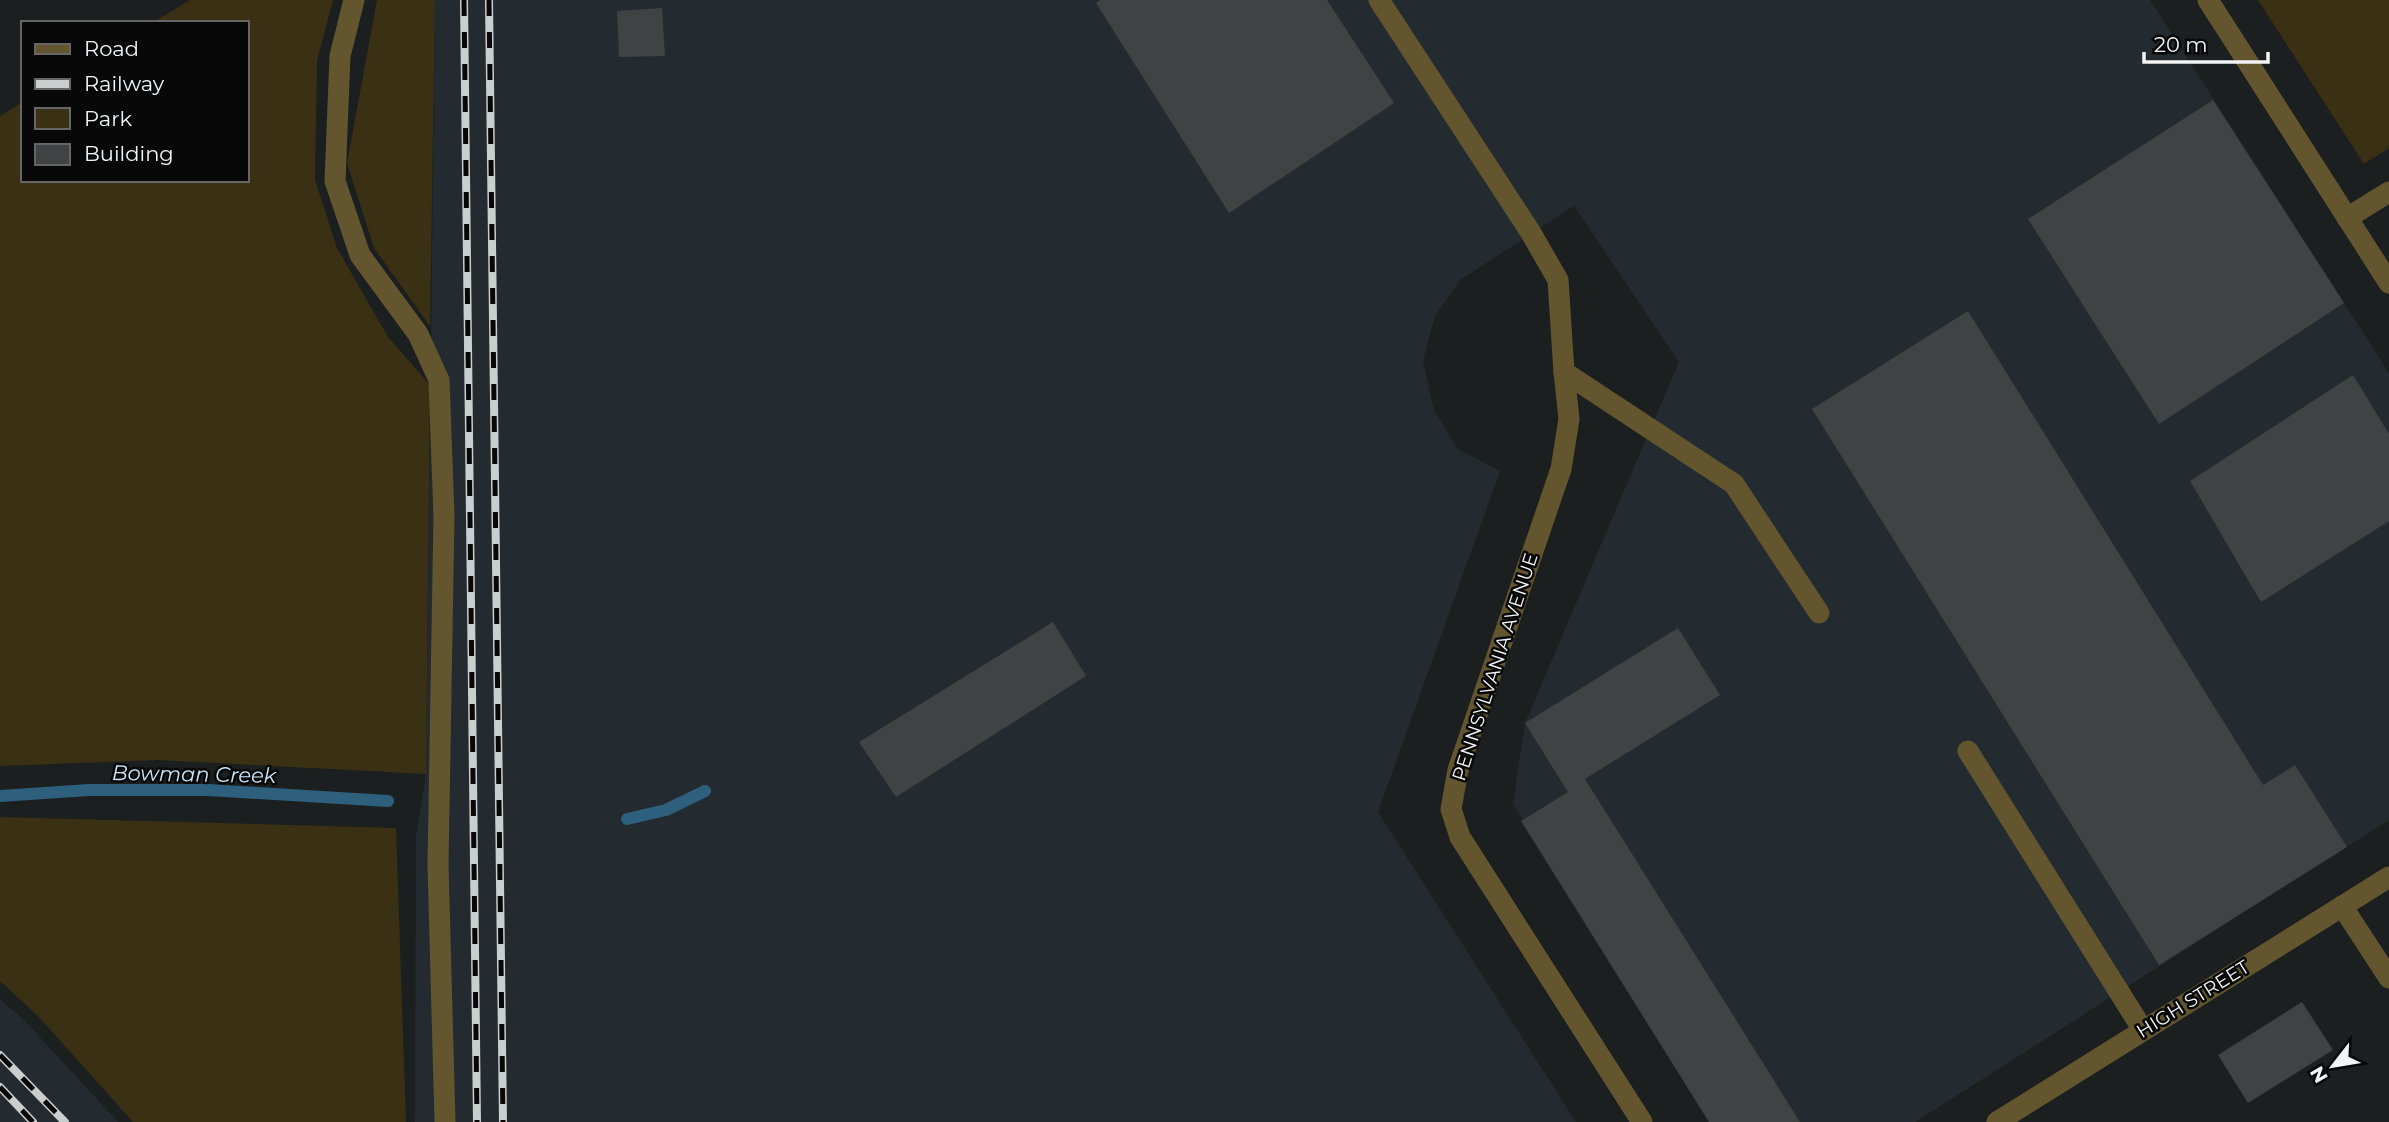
<svg xmlns="http://www.w3.org/2000/svg" width="2389" height="1122" viewBox="0 0 2389 1122" font-family="Montserrat,sans-serif">
  <style>
    .built { fill: #232b30 }
    .green { fill: #3a3013 }
    .lines { fill: none; stroke-linecap: round; stroke-linejoin: round }
    .stream { stroke: #2e5f7c; stroke-width: 12 }
    .building { fill: #404344 }
    .lane { stroke: #63562f; stroke-width: 21 }
    .street { stroke: #63562f; stroke-width: 21 }
    .rail-casing { stroke: #cbcecf; stroke-width: 8 }
    .rail { stroke: #080809; stroke-width: 5; stroke-dasharray: 16; stroke-linecap: butt }
    .labels { text-anchor: middle; dominant-baseline: central; stroke-width: 5; stroke-linejoin: round; paint-order: stroke }
    .street-label { font-size: 19px; fill: #f2f4f5; stroke: #080809 }
    .water-label { font-size: 21px; font-style: italic; fill: #c9e6fa; stroke: #080809 }
  </style>
  <rect width="100%" height="100%" fill="#1c1f20"/>
  <g class="built">
    <path d="M 435,0 L 2150,0 L 2389,373 L 2389,820 L 1915,1122 L 1709,1122 L 1513,804 L 1525,723 L 1679,362 L 1574,206 L 1460,280 L 1435,316 L 1423,361 L 1434,410 L 1458,449 L 1500,471 L 1378,812 L 1576,1122 L 415,1122 L 416,836 L 426,774 Z"/>
    <path d="M 0,999 L 24,1020 L 118,1122 L 0,1122 Z"/>
  </g>
  <g class="green">
    <path d="M 190,0 L 333,0 L 317,61 L 315,180 L 337,248 L 388,337 L 430,385 L 426,774 L 158,760 L 0,766 L 0,116 L 23,102 L 23,180 L 247,180 L 247,23 L 152,23 Z"/>
    <path d="M 377,0 L 435,0 L 430,326 L 374,248 L 347,163 Z"/>
    <path d="M 2258,0 L 2389,0 L 2389,148 L 2364,164 Z"/>
    <path d="M 0,817 L 396,828 L 406,1122 L 133,1122 L 38,1016 L 0,981 Z"/>
  </g>
  <g class="lines">
    <g class="stream">
      <path d="M 0,796 L 89,790 L 208,790 L 388,801"/>
      <path d="M 627,819 L 666,810 L 705,791"/>
    </g>
  </g>
  <g class="building">
    <path d="M 1100,0 L 1327,0 L 1394,103 L 1229,213 L 1096,3 Z"/>
    <path d="M 662,8 L 665,56 L 619,57 L 617,11 Z"/>
    <path d="M 2213,100 L 2344,303 L 2159,424 L 2028,219 Z"/>
    <path d="M 1968,311 L 2263,785 L 2295,765 L 2347,847 L 2159,965 L 1812,409 Z"/>
    <path d="M 2353,375 L 2389,434 L 2389,521 L 2261,602 L 2190,481 Z"/>
    <path d="M 1053,622 L 1086,676 L 896,797 L 859,742 Z"/>
    <path d="M 1678,628 L 1720,695 L 1585,779 L 1800,1122 L 1709,1122 L 1521,821 L 1568,792 L 1525,723 Z"/>
    <path d="M 2302,1002 L 2333,1050 L 2248,1103 L 2218,1055 Z"/>
  </g>
  <g class="lines">
    <g class="lane">
      <path d="M 354,0 L 340,56 L 335,181 L 360,255 L 418,334 L 439,380 L 444,516 L 438,865 L 445,1122"/>
      <path d="M 1379,0 L 1531,233 L 1558,280 L 1564,372 L 1734,484 L 1819,613"/>
      <path d="M 1968,751 L 2143,1030"/>
    </g>
    <g class="street">
      <path d="M 2208,0 L 2389,283"/>
      <path d="M 2347,218 L 2389,192"/>
      <path d="M 1564,372 L 1569,419 L 1561,469 L 1458,770 L 1451,809 L 1460,837 L 1642,1122"/>
      <path d="M 2342,906 L 2389,978"/>
      <path d="M 1997,1122 L 2389,877"/>
    </g>
    <defs>
      <g id="rail">
        <path d="M 464,0 L 477,1122"/>
        <path d="M 489,0 L 503,1122"/>
        <path d="M 0,1055 L 65,1122"/>
        <path d="M 0,1087 L 33,1122"/>
      </g>
    </defs>
    <use href="#rail" class="rail-casing"/>
    <use href="#rail" class="rail"/>
  </g>
  <g class="labels">
    <g class="street-label">
      <text transform="translate(1495 667) rotate(-72)">PENNSYLVANIA AVENUE</text>
      <text transform="translate(2193 999) rotate(-32)">HIGH STREET</text>
    </g>
    <g class="water-label">
      <text transform="translate(194 774) rotate(1)">Bowman Creek</text>
    </g>
  </g>
  <rect x="21" y="21" width="228" height="161" fill="#080809" stroke="#666667" stroke-width="2"/>
  <rect x="35" y="44" width="35" height="10" fill="#63562f" stroke="#666667" stroke-width="2"/>
  <text x="84" y="56" font-size="21" fill="#f2f4f5">Road</text>
  <rect x="35" y="79" width="35" height="10" fill="#cbcecf" stroke="#666667" stroke-width="2"/>
  <text x="84" y="91" font-size="21" fill="#f2f4f5">Railway</text>
  <rect x="35" y="108" width="35" height="21" fill="#3a3013" stroke="#666667" stroke-width="2"/>
  <text x="84" y="126" font-size="21" fill="#f2f4f5">Park</text>
  <rect x="35" y="144" width="35" height="21" fill="#404344" stroke="#666667" stroke-width="2"/>
  <text x="84" y="161" font-size="21" fill="#f2f4f5">Building</text>
  <g transform="translate(2333 1066) rotate(239)" stroke="#080809" stroke-width="5" paint-order="stroke">
  <path d="M0-5L12 26L0 18L-12 26Z" fill="#f2f4f5"/>
  <text y="-10" font-size="19" font-weight="bold" text-anchor="middle" fill="#f2f4f5">N</text>
  </g>
  <path d="M2144 52v10h124v-10" fill="none" stroke="#f2f4f5" stroke-width="3.5"/>
  <text x="2154" y="52" font-size="21" fill="#f2f4f5" stroke="#080809" stroke-width="5" paint-order="stroke">20 m</text>
</svg>
